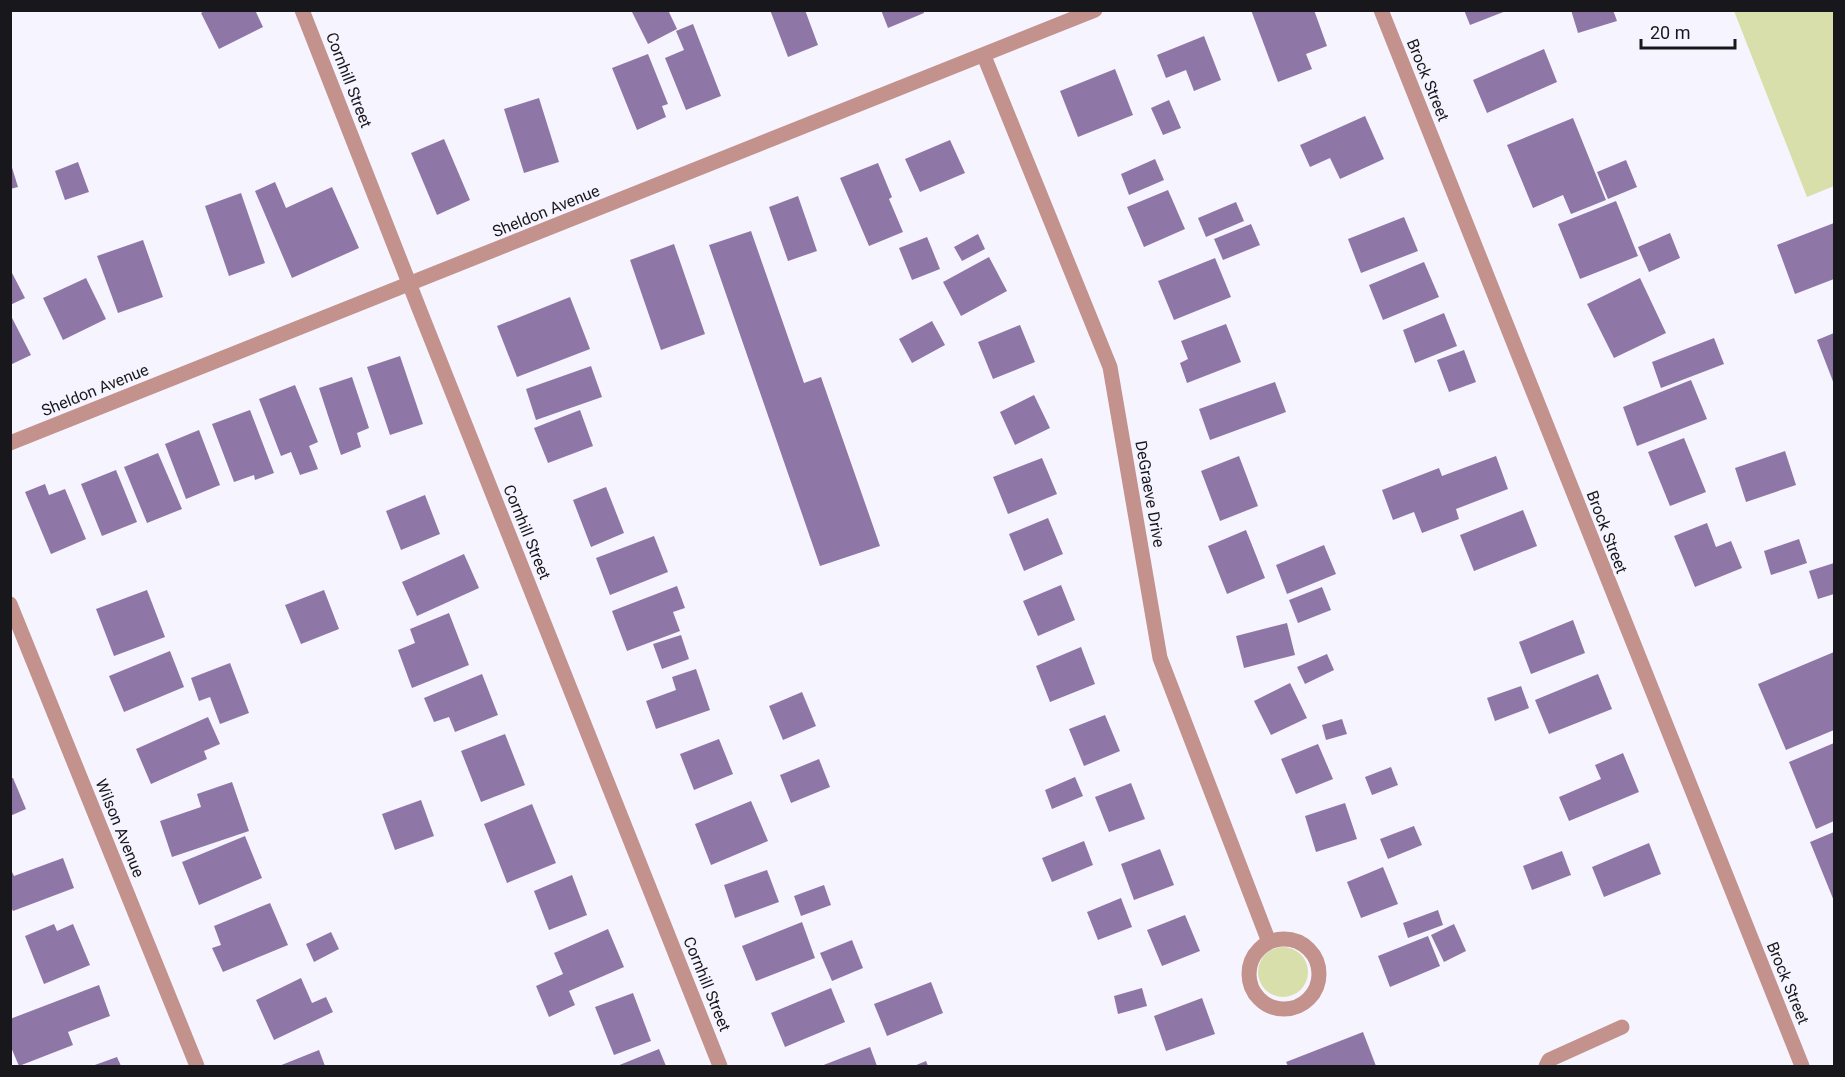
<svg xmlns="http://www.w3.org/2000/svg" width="1845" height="1077" viewBox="0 0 1845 1077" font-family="Roboto,sans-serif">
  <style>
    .green { fill: #d9dfab }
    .building { fill: #8e77a6 }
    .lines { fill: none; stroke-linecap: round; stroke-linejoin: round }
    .minor { stroke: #c3928d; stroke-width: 15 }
    .labels { text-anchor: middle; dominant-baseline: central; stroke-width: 6; stroke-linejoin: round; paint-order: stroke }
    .street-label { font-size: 16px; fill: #18181c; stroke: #f6f5ff }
  </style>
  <rect width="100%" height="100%" fill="#f6f5ff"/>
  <g class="green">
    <path d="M 1734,11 L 1834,11 L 1834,186 L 1807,197 Z"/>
    <circle cx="1283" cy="972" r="25"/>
  </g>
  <g class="building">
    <path d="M 206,10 L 255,10 L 263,27 L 219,49 L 201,13 Z"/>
    <path d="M 631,10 L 668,10 L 677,29 L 648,44 Z"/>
    <path d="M 770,10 L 805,10 L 818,45 L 788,57 Z"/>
    <path d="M 881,10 L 923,10 L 924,13 L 888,28 Z"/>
    <path d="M 1251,10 L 1314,10 L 1327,46 L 1306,54 L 1312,69 L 1278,82 Z"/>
    <path d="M 1464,10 L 1506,10 L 1506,11 L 1470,25 Z"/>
    <path d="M 1571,10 L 1613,10 L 1617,21 L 1578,33 Z"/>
    <path d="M 693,24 L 721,96 L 686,110 L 665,58 L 684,50 L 676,31 Z"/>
    <path d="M 1204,36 L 1221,80 L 1194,91 L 1186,70 L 1166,78 L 1157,55 Z"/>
    <path d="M 1544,49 L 1557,82 L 1487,113 L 1473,80 Z"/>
    <path d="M 648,54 L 668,104 L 662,106 L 666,117 L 637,130 L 612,68 Z"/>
    <path d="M 1115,69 L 1133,115 L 1078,137 L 1060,91 Z"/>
    <path d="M 539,98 L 559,162 L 524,173 L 504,109 Z"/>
    <path d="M 1169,100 L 1181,128 L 1163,135 L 1151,108 Z"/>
    <path d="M 1365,116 L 1384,159 L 1340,179 L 1330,158 L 1310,167 L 1300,145 Z"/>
    <path d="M 1573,118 L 1606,200 L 1571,214 L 1563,195 L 1533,208 L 1507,145 Z"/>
    <path d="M 444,139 L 470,200 L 437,215 L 411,153 Z"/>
    <path d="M 950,140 L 965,173 L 920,192 L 905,159 Z"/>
    <path d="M 1155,159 L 1164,180 L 1129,195 L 1121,174 Z"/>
    <path d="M 1626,160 L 1637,187 L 1608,199 L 1597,172 Z"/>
    <path d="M 10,161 L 18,187 L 10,189 Z"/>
    <path d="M 78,162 L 89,192 L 65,200 L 55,171 Z"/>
    <path d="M 878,163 L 892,197 L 889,199 L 903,232 L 869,246 L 840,178 Z"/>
    <path d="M 275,182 L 286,208 L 332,187 L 359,248 L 292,278 L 255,191 Z"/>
    <path d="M 1168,190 L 1185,229 L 1144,247 L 1127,207 Z"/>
    <path d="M 241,193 L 265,263 L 229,276 L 205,206 Z"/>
    <path d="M 798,196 L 817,251 L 788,261 L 769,207 Z"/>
    <path d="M 1616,201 L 1638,256 L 1580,279 L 1558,224 Z"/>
    <path d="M 1236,202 L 1244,221 L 1206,237 L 1198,218 Z"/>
    <path d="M 1404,217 L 1418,251 L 1361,273 L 1348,239 Z"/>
    <path d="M 1834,223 L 1834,279 L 1795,294 L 1777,245 Z"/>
    <path d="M 1251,224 L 1260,245 L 1223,260 L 1214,239 Z"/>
    <path d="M 751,231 L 804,383 L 821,377 L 880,546 L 820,566 L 709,245 Z"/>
    <path d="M 1670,233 L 1680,258 L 1649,272 L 1638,247 Z"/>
    <path d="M 978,234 L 985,249 L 962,261 L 954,247 Z"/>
    <path d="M 927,237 L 940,269 L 912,280 L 899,248 Z"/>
    <path d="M 143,240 L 163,297 L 118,313 L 97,256 Z"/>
    <path d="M 674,244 L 705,334 L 661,350 L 630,260 Z"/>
    <path d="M 989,257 L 1007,291 L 961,316 L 943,282 Z"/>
    <path d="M 1215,258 L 1231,297 L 1174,320 L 1158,281 Z"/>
    <path d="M 1424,262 L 1439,297 L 1383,320 L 1369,285 Z"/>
    <path d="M 10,269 L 25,298 L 10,305 Z"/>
    <path d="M 86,278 L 106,319 L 63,340 L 43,298 Z"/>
    <path d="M 1640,278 L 1666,333 L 1614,358 L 1587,304 Z"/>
    <path d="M 570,297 L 590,349 L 517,377 L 497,326 Z"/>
    <path d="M 1444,313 L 1457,346 L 1415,363 L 1403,330 Z"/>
    <path d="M 10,314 L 31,355 L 10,365 Z"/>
    <path d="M 932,321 L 945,345 L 912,363 L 899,339 Z"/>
    <path d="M 1226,324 L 1241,362 L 1187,383 L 1180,363 L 1188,359 L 1181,341 Z"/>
    <path d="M 1020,325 L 1035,362 L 993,379 L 978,342 Z"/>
    <path d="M 1834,333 L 1834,384 L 1817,340 Z"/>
    <path d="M 1714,338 L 1724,364 L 1661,388 L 1652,362 Z"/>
    <path d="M 1464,350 L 1476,382 L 1449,392 L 1437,360 Z"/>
    <path d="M 400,356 L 423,424 L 390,435 L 367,367 Z"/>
    <path d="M 591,366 L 602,397 L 536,420 L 526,389 Z"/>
    <path d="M 352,377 L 369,428 L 357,433 L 361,447 L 341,455 L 319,388 Z"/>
    <path d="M 1691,380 L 1707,419 L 1637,446 L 1623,407 Z"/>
    <path d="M 1275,382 L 1286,412 L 1210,440 L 1199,409 Z"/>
    <path d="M 295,385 L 318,442 L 309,446 L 318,469 L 300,475 L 291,452 L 281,456 L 259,399 Z"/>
    <path d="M 1034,395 L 1050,428 L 1015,445 L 1000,412 Z"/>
    <path d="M 250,410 L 274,473 L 255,480 L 254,475 L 234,482 L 212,424 Z"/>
    <path d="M 580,410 L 593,446 L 548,463 L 534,428 Z"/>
    <path d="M 199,430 L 220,485 L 186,499 L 165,444 Z"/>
    <path d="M 1684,438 L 1706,492 L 1670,506 L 1648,452 Z"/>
    <path d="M 1785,451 L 1796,485 L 1746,502 L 1735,468 Z"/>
    <path d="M 158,453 L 182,509 L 147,523 L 124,467 Z"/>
    <path d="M 1239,456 L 1258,506 L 1220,521 L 1201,471 Z"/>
    <path d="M 1496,456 L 1508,489 L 1456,509 L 1459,519 L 1422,533 L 1414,512 L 1393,520 L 1382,490 L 1439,468 L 1442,476 Z"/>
    <path d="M 1042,458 L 1057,494 L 1008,514 L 993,477 Z"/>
    <path d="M 116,470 L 137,522 L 102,536 L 81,484 Z"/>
    <path d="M 45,484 L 49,495 L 65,489 L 86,539 L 51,554 L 25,492 Z"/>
    <path d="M 606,487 L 624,533 L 591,547 L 573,500 Z"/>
    <path d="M 425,495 L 440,534 L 401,550 L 386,511 Z"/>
    <path d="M 1523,510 L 1537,546 L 1474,571 L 1460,535 Z"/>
    <path d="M 1048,518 L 1063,554 L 1024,571 L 1009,534 Z"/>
    <path d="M 1707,523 L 1716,547 L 1731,541 L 1742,568 L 1695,587 L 1674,536 Z"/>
    <path d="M 1246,530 L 1265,578 L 1227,594 L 1208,546 Z"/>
    <path d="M 654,536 L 668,572 L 610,595 L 596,558 Z"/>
    <path d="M 1799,539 L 1807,563 L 1771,575 L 1764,551 Z"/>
    <path d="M 1324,545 L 1336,574 L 1287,594 L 1276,565 Z"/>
    <path d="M 464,554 L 479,588 L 417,616 L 402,582 Z"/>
    <path d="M 1834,563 L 1834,594 L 1818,599 L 1809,571 Z"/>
    <path d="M 1061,585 L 1075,620 L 1038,636 L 1023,601 Z"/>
    <path d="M 677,586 L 685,608 L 673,612 L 680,631 L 627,651 L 612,611 Z"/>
    <path d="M 1322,587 L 1331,610 L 1298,623 L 1289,600 Z"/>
    <path d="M 147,590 L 165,637 L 114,656 L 96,609 Z"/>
    <path d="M 324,590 L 339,629 L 301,644 L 285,605 Z"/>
    <path d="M 449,613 L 469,665 L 412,688 L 398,650 L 415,643 L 410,629 Z"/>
    <path d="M 1573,620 L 1585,653 L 1531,674 L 1519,642 Z"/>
    <path d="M 1287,623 L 1295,655 L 1244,668 L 1236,636 Z"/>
    <path d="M 681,635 L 689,659 L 662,669 L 653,644 Z"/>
    <path d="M 1081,647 L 1095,684 L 1050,702 L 1036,666 Z"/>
    <path d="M 170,651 L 184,687 L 124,712 L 109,676 Z"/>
    <path d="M 1834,652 L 1834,730 L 1786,750 L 1758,684 Z"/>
    <path d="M 1327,654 L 1334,670 L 1305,684 L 1297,667 Z"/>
    <path d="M 230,663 L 249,713 L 220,724 L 210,697 L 199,701 L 191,678 Z"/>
    <path d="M 696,669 L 710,710 L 656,729 L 646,701 L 676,690 L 672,677 Z"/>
    <path d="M 482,674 L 498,715 L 455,732 L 449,717 L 434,722 L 424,698 Z"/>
    <path d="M 1598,674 L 1612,709 L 1549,734 L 1535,700 Z"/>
    <path d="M 1290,683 L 1307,718 L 1271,735 L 1254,701 Z"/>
    <path d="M 1521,686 L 1529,708 L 1495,721 L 1487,698 Z"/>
    <path d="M 802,692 L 816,726 L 783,740 L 769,706 Z"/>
    <path d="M 1105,715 L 1120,751 L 1084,766 L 1069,729 Z"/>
    <path d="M 208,717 L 220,744 L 204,751 L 207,759 L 151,784 L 136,749 Z"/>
    <path d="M 1342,719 L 1347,734 L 1326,740 L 1322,725 Z"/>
    <path d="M 505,734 L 525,785 L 481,802 L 461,751 Z"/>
    <path d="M 719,739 L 733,774 L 694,790 L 680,754 Z"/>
    <path d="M 1834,743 L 1834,821 L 1816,829 L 1789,762 Z"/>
    <path d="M 1318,744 L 1333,779 L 1296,794 L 1281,759 Z"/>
    <path d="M 1623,753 L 1639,792 L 1569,821 L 1559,797 L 1601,779 L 1595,765 Z"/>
    <path d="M 819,759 L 830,787 L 791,803 L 780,775 Z"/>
    <path d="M 1391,767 L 1398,785 L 1372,795 L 1365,777 Z"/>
    <path d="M 1075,777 L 1083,796 L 1052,809 L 1045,790 Z"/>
    <path d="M 10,778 L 13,778 L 26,809 L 10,816 Z"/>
    <path d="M 232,782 L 249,831 L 172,857 L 160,821 L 201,807 L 197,794 Z"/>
    <path d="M 1131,783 L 1145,819 L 1109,832 L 1095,797 Z"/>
    <path d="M 421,800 L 434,836 L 395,850 L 382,814 Z"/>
    <path d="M 751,801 L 768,841 L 711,865 L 695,824 Z"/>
    <path d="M 1345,803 L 1357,839 L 1316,852 L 1305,816 Z"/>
    <path d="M 532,804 L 556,863 L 507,883 L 484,824 Z"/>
    <path d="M 1414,826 L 1422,845 L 1388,859 L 1380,839 Z"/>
    <path d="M 1834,832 L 1834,901 L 1810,842 Z"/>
    <path d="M 245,836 L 262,878 L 199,905 L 182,862 Z"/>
    <path d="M 1084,841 L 1093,865 L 1052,882 L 1042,858 Z"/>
    <path d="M 1649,843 L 1661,874 L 1604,897 L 1592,867 Z"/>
    <path d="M 1160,849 L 1174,885 L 1134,900 L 1121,864 Z"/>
    <path d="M 1562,851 L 1571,875 L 1532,890 L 1523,866 Z"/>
    <path d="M 63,858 L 74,888 L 13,911 L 10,905 L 10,868 L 14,876 Z"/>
    <path d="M 1383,867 L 1398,904 L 1361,918 L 1347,882 Z"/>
    <path d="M 767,870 L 779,902 L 735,918 L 724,885 Z"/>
    <path d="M 572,875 L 587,915 L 549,930 L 534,891 Z"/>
    <path d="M 824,885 L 831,905 L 801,916 L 794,896 Z"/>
    <path d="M 1121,898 L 1132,927 L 1098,940 L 1087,912 Z"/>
    <path d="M 270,903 L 288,945 L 223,972 L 212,948 L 221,945 L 214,926 Z"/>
    <path d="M 1438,910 L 1443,925 L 1408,938 L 1403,923 Z"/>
    <path d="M 1185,915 L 1200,951 L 1162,966 L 1147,930 Z"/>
    <path d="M 802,922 L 815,958 L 756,981 L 742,946 Z"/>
    <path d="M 54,924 L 57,931 L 73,924 L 90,965 L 44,984 L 25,936 Z"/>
    <path d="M 1454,924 L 1466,951 L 1444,962 L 1431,935 Z"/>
    <path d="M 608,929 L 624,967 L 569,991 L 575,1005 L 549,1017 L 536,986 L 563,974 L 554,953 Z"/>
    <path d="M 331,932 L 339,949 L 314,962 L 306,944 Z"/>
    <path d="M 1428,936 L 1440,966 L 1390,987 L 1378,956 Z"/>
    <path d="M 852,940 L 863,968 L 832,981 L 820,953 Z"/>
    <path d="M 301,978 L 312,1003 L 326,997 L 333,1012 L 274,1040 L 256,1000 Z"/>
    <path d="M 931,982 L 943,1013 L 887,1036 L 874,1004 Z"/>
    <path d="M 99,985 L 110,1016 L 68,1032 L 73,1045 L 19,1066 L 10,1045 L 10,1019 Z"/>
    <path d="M 831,988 L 845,1022 L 785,1047 L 771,1013 Z"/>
    <path d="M 1142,988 L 1147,1006 L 1118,1014 L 1114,996 Z"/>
    <path d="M 633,993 L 651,1041 L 614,1055 L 595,1007 Z"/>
    <path d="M 1202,998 L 1215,1034 L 1166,1051 L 1154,1016 Z"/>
    <path d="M 1363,1032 L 1376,1066 L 1288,1066 L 1286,1062 Z"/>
    <path d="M 870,1047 L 877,1066 L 821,1066 Z"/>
    <path d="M 659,1049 L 666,1066 L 617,1066 Z"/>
    <path d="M 319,1050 L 325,1066 L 279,1066 Z"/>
    <path d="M 117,1057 L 121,1066 L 92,1066 Z"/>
    <path d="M 926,1061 L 928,1066 L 914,1066 Z"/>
  </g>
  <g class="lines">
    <g class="minor">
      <path d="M 302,10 L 420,311 L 720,1066"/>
      <path d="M 1381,10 L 1802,1066"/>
      <path d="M 984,56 L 1110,367 L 1160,658 L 1269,942"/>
      <path d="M 10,443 L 1095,10"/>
      <path d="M 10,604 L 197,1066"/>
      <circle cx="1284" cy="974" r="35"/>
      <path d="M 1546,1066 L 1549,1060 L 1622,1027"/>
    </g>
  </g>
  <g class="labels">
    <g class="street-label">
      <text transform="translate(349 80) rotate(69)">Cornhill Street</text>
      <text transform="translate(1428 80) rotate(68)">Brock Street</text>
      <text transform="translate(546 211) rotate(-22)">Sheldon Avenue</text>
      <text transform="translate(95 390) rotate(-22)">Sheldon Avenue</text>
      <text transform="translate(1150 494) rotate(80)">DeGraeve Drive</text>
      <text transform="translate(527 532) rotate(68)">Cornhill Street</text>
      <text transform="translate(1607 532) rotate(69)">Brock Street</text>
      <text transform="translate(120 828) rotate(68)">Wilson Avenue</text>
      <text transform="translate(1788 983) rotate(68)">Brock Street</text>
      <text transform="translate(707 984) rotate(68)">Cornhill Street</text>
    </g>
  </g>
  <rect width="1845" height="1077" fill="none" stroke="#18181c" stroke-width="24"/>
  <path d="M1641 39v9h94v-9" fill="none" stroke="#18181c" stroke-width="3"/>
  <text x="1650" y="39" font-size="18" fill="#18181c" stroke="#f6f5ff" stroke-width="4.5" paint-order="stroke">20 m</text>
</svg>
